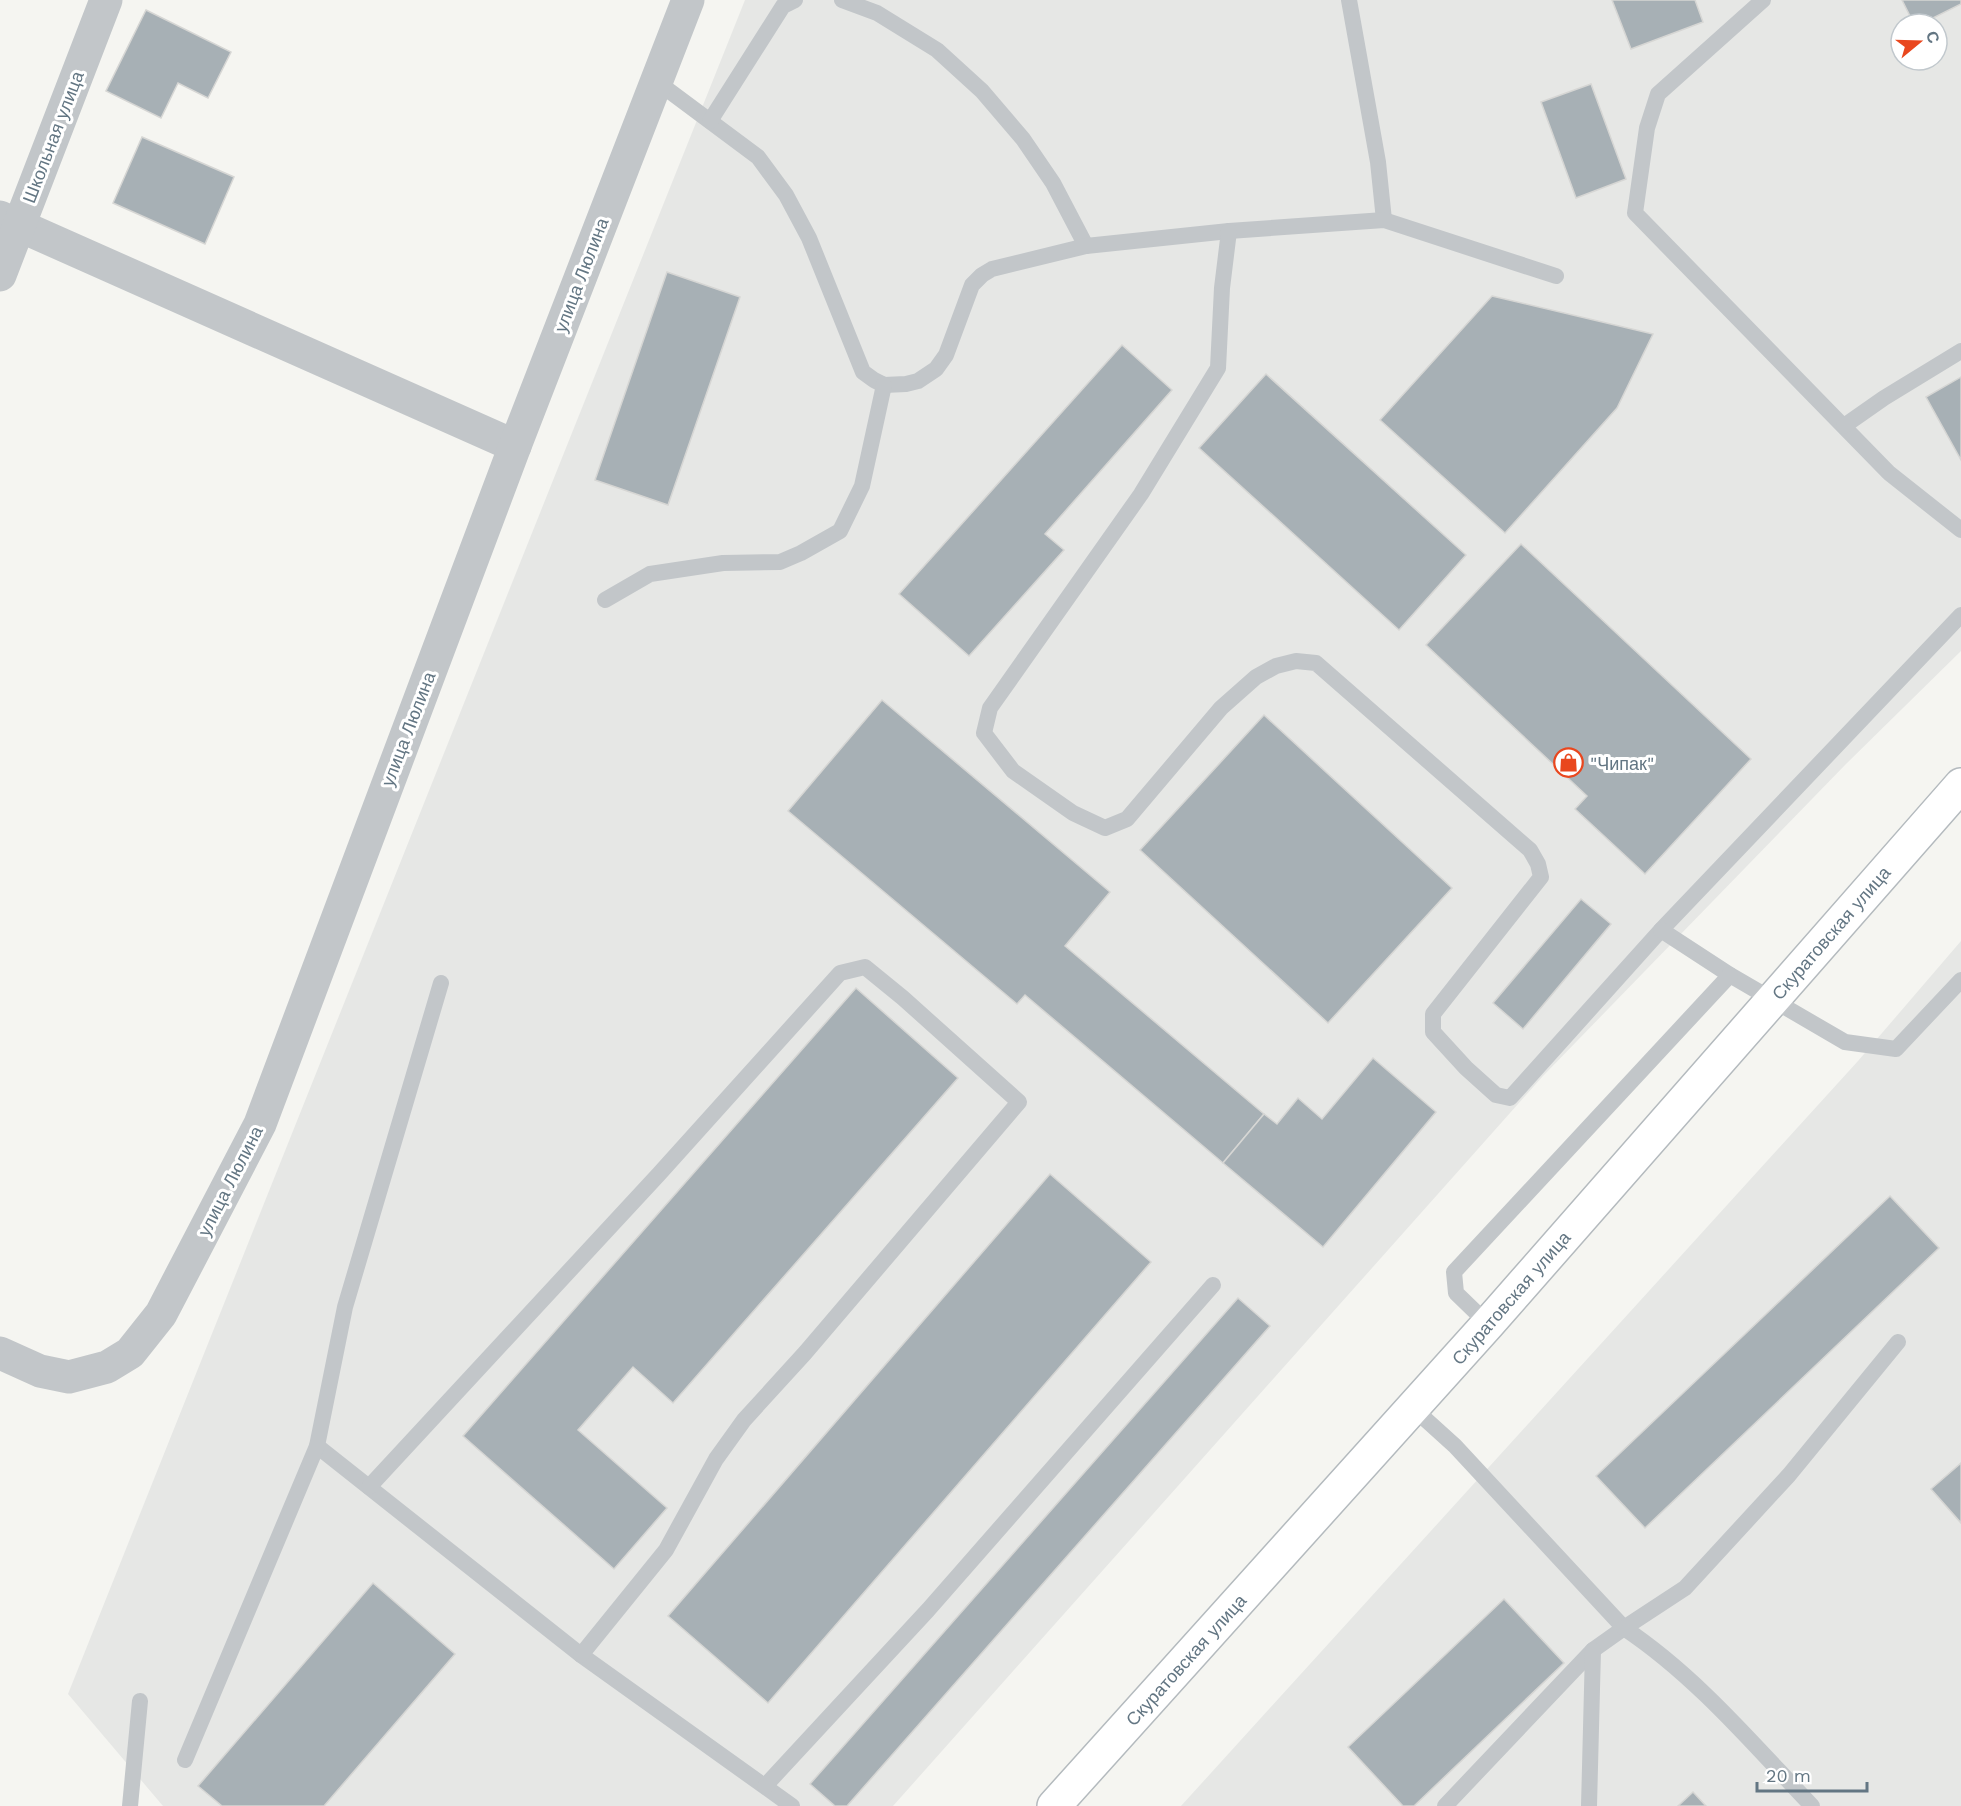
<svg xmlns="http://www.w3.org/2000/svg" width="1961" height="1806" viewBox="0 0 1961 1806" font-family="'Work Sans',sans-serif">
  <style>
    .built { fill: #e6e7e5; fill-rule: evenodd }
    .building { fill: #a7b0b5; stroke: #d6d6d4; stroke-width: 1.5 }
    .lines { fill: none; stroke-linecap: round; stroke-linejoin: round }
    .secondary-casing { stroke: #b4babe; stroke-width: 36 }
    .lane { stroke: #c2c6c9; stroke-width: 16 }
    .street { stroke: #c2c6c9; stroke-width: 33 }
    .secondary { stroke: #fff; stroke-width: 33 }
    .labels { text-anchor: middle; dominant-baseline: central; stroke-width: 6; stroke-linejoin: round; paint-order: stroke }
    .street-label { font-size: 18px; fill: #637683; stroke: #fff }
    .poi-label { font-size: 18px; fill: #637683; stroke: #fff; text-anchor: start }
  </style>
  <rect width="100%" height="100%" fill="#f5f5f1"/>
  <g class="built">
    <path d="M 745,0 L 1961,0 L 1961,651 L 1846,764 L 1543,1076 L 893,1806 L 163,1806 L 68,1694 ZM 1901,24 L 1937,24 L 1937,60 L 1901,60 Z"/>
    <path d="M 1961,941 L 1961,1806 L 1181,1806 L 1858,1061 Z"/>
  </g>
  <g class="building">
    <path d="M 1612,0 L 1695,0 L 1703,22 L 1631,49 Z"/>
    <path d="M 1902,0 L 1961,0 L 1961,4 L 1921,24 L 1914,24 Z"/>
    <path d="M 146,10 L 231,52 L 208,98 L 178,83 L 161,118 L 106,91 Z"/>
    <path d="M 1591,84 L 1626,179 L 1576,198 L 1541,102 Z"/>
    <path d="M 142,137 L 234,177 L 205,244 L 113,203 Z"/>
    <path d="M 667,272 L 740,297 L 668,505 L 595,480 Z"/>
    <path d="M 1492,296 L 1653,334 L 1617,408 L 1505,533 L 1380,420 Z"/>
    <path d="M 1122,345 L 1172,390 L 1045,534 L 1064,550 L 969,656 L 899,594 Z"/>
    <path d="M 1266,374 L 1466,555 L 1399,630 L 1199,448 Z"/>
    <path d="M 1961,377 L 1961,460 L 1926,397 Z"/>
    <path d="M 1521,544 L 1751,759 L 1645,874 L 1575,809 L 1587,796 L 1426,645 Z"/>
    <path d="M 882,700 L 1110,892 L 1065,946 L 1264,1114 L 1223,1163 L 1025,995 L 1017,1004 L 788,811 Z"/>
    <path d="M 1264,715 L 1452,888 L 1328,1023 L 1140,850 Z"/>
    <path d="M 1581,899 L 1611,924 L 1523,1029 L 1493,1003 Z"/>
    <path d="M 856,988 L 958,1078 L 673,1403 L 633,1367 L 578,1430 L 667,1508 L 614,1569 L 463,1436 Z"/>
    <path d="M 1373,1058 L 1436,1112 L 1323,1247 L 1223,1163 L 1264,1114 L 1277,1124 L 1298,1098 L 1322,1119 Z"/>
    <path d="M 1050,1174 L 1151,1262 L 768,1703 L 668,1616 Z"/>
    <path d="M 1890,1196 L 1939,1248 L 1645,1528 L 1596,1476 Z"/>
    <path d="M 1238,1298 L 1270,1326 L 847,1806 L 835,1806 L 810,1784 Z"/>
    <path d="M 1961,1463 L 1961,1523 L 1931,1489 Z"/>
    <path d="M 373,1583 L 455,1654 L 324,1806 L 222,1806 L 198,1786 Z"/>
    <path d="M 1504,1599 L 1564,1663 L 1414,1806 L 1403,1806 L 1348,1747 Z"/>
    <path d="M 1693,1792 L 1706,1806 L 1678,1806 Z"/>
  </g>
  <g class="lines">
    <defs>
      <path id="secondary" d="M 1054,1806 L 1488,1324 L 1961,785"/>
    </defs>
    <use href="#secondary" class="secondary-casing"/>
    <g class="lane">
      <path d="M 842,0 L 877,13 L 937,50 L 982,91 L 1023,139 L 1053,183 L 1086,246"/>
      <path d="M 1349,0 L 1378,162 L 1384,220"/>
      <path d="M 1763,0 L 1658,94 L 1647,128 L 1635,213 L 1889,473 L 1961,530"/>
      <path d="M 656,81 L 758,157 L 786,195 L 809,238 L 863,372 L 874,380 L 884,385 L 906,384 L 918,381 L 936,369 L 946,355 L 972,285 L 982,275 L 992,269 L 1086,246 L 1229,231 L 1384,220 L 1556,276"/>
      <path d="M 710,121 L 783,6 L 795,0"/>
      <path d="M 1229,231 L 1222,288 L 1218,368 L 1141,494 L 990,708 L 984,733 L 1013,771 L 1073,813 L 1105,828 L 1127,819 L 1221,708 L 1256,677 L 1276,666 L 1296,661 L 1316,663 L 1530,850 L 1538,864 L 1541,877 L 1433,1014 L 1433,1032 L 1466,1068 L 1496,1095 L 1510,1098 L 1661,930 L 1961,615"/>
      <path d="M 1844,426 L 1884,398 L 1961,351"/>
      <path d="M 605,600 L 650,574 L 723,563 L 780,562 L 801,553 L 840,531 L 862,486 L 884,385"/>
      <path d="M 1661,930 L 1730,975 L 1845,1042 L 1896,1049 L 1961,980"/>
      <path d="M 1488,1324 L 1456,1293 L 1454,1272 L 1730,975"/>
      <path d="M 1413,1408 L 1455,1446 L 1624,1628 L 1593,1650 L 1445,1806"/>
      <path d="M 317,1446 L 581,1655 L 792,1806"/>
      <path d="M 369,1487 L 659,1174 L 840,973 L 865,967 L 903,998 L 1019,1102 L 805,1353 L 744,1420 L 716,1459 L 666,1550 L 581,1655"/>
      <path d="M 185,1760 L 317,1446 L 345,1307 L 441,983"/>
      <path d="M 765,1786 L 928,1610 L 1213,1285"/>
      <path d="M 130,1806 L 140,1701"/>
      <path d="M 1589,1806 L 1593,1650"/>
      <path d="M 1812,1806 C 1753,1744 1696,1676 1624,1628 L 1685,1588 L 1789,1475 L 1898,1342"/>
    </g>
    <g class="street">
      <path d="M 0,217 L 515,446"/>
      <path d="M 0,275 L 106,0"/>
      <path d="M 0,1353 L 40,1371 L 69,1377 L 107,1367 L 130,1353 L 161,1314 L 260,1124 L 515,446 L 688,0"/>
    </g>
    <use href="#secondary" class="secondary"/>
  </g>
  <defs>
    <symbol id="shop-ring" viewBox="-11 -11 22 22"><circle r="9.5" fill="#fff" stroke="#e9471e" stroke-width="1.5"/><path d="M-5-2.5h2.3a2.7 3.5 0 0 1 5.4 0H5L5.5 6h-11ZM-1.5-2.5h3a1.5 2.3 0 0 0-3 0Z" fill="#e9471e"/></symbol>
  </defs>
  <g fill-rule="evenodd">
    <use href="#shop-ring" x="1552" y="746" width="33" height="33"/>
  </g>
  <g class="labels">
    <g class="street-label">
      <text transform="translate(53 137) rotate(-69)">Школьная улица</text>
      <text transform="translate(581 275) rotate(-69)">улица Люлина</text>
      <text transform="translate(408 729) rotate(-69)">улица Люлина</text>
      <text transform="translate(1831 933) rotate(-49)">Скуратовская улица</text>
      <text transform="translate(230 1181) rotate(-63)">улица Люлина</text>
      <text transform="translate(1511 1298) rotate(-49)">Скуратовская улица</text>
      <text transform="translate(1186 1660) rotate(-48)">Скуратовская улица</text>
    </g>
    <g class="poi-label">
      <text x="1590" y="763">"Чипак"</text>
    </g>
  </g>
  <g transform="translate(1919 42) rotate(71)"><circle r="28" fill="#ffffff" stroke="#c1c8cd" stroke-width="1.5"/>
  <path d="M0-4.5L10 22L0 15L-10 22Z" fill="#e9471e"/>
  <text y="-9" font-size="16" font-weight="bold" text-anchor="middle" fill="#637683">С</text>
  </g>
  <path d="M1757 1782v9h110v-9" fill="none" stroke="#637683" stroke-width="3"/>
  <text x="1766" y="1782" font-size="18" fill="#637683" stroke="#ffffff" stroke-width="4.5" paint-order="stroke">20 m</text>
</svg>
